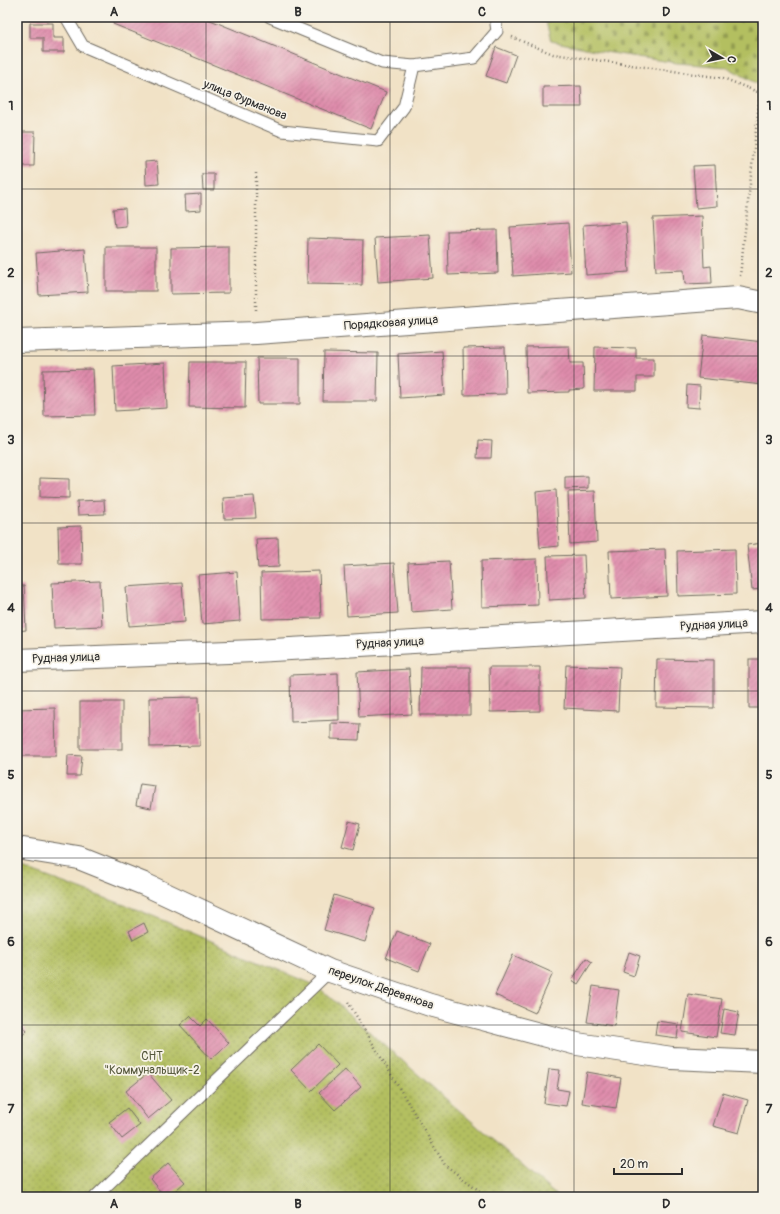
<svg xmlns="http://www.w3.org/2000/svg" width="780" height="1214" viewBox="0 0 780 1214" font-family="Pangolin,sans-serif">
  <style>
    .cemetery { fill: url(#cemetery-stones); stroke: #6f7546 }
    .garden { fill: url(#garden-dots); stroke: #6f7546 }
    .building { fill: url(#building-hatch) }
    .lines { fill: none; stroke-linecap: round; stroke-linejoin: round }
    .service-casing { stroke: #706b61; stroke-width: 13 }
    .minor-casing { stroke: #706b61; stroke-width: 24 }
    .path { stroke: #706b61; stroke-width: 2.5; stroke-dasharray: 1 3; stroke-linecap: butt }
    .service { stroke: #fff; stroke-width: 11 }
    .minor { stroke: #fff; stroke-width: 22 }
    .grid { fill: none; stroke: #2b2b2b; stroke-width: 1; stroke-opacity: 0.55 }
    .labels { text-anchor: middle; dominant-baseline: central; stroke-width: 3.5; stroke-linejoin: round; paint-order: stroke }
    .street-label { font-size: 12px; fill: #2b2b2b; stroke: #f7f3e8 }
    .park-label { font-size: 12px; fill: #54573b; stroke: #f7f3e8 }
    .neatline { fill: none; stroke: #2b2b2b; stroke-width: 1.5 }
    .grid-label { font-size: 13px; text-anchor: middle; font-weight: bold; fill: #2b2b2b }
  </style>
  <defs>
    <pattern id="cemetery-stones" width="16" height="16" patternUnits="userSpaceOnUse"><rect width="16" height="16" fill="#b3bf61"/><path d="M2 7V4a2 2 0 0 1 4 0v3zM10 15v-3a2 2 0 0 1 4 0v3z" fill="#929b50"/></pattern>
    <pattern id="garden-dots" width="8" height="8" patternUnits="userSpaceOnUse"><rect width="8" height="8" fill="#b3bf61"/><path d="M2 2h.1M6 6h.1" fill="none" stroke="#929b50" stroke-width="1.8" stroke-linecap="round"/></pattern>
    <pattern id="building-hatch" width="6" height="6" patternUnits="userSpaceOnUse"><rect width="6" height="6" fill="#df8cac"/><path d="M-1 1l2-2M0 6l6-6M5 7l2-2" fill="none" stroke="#b5738c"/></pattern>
  </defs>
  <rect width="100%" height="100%" fill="#f7f3e8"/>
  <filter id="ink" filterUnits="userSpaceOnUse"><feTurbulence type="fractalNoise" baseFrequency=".025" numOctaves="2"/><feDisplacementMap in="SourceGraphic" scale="8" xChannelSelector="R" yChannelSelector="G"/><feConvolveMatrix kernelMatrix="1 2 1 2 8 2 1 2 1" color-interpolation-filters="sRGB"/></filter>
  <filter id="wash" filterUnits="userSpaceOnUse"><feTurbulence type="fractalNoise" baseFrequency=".012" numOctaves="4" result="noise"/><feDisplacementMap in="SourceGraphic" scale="16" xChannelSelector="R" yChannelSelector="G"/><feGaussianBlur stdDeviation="0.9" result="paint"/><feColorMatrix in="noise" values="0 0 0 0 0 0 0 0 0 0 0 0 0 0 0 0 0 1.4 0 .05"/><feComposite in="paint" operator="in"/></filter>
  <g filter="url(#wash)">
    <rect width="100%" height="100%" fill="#f1e2c6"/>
    <path class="cemetery" d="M 546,17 L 763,17 L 763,87 L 727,67 L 677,63 L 605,52 L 551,41 L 546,22 Z"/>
    <path class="garden" d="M 17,866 L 141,911 L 317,986 L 558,1197 L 17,1197 Z"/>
    <g id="blocks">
      <g class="building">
        <rect x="31" y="17" width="19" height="2"/>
        <path d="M 115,17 L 203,17 L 386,92 L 371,129 L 113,24 Z"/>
        <path d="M 30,23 L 53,23 L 53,38 L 64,38 L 64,52 L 43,52 L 43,38 L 30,38 Z"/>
        <path d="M 496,47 L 516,55 L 506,83 L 486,76 Z"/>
        <path d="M 581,86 L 582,107 L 543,107 L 543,87 Z"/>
        <path d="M 17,132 L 35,132 L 34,166 L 20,166 L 20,168 L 17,168 Z"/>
        <path d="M 157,161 L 159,184 L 146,185 L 145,162 Z"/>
        <path d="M 715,165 L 717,206 L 696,208 L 693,166 Z"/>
        <path d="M 202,174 L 214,174 L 214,190 L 203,190 Z"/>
        <path d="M 201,194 L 201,210 L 186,211 L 185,195 Z"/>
        <path d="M 125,208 L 126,226 L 115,227 L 113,209 Z"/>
        <path d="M 702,216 L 704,267 L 711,266 L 712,283 L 685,284 L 684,270 L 656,271 L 653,218 Z"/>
        <path d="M 626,222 L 629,272 L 586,275 L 583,225 Z"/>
        <path d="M 568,223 L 571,272 L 513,276 L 510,227 Z"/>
        <path d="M 497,230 L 498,273 L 448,275 L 447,231 Z"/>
        <path d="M 430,235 L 433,278 L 378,282 L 375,238 Z"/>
        <path d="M 308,238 L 363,240 L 362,285 L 307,284 Z"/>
        <rect x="106" y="247" width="50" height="44"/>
        <path d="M 229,247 L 229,293 L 171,294 L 171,248 Z"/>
        <path d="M 85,249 L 88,292 L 39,295 L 36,253 Z"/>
        <path d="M 703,335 L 763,342 L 763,385 L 698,378 Z"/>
        <path d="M 569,346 L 570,363 L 583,363 L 584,389 L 569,390 L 569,392 L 527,393 L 526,347 Z"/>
        <path d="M 505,347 L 506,394 L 464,395 L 463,348 Z"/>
        <path d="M 595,347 L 636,348 L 636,358 L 654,358 L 654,377 L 637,377 L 637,391 L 594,391 Z"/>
        <path d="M 442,351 L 445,395 L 400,398 L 398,354 Z"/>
        <path d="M 324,352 L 378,353 L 377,401 L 323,401 Z"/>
        <path d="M 257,358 L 300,358 L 300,404 L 258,404 Z"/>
        <path d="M 190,362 L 246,362 L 245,408 L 189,407 Z"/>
        <path d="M 165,363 L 167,408 L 115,411 L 113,366 Z"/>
        <path d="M 93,369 L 95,415 L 44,416 L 43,370 Z"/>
        <path d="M 17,371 L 20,371 L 21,417 L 17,417 Z"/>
        <path d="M 687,385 L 700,386 L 699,408 L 686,407 Z"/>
        <path d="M 478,440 L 492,441 L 491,458 L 477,458 Z"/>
        <path d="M 588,476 L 588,488 L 565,489 L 565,477 Z"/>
        <path d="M 40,478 L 69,479 L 69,498 L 40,497 Z"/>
        <path d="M 556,490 L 559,546 L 540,548 L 536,492 Z"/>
        <path d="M 595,491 L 597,542 L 570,544 L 568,492 Z"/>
        <path d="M 254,496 L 256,518 L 224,519 L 223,498 Z"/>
        <path d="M 104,500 L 105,514 L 78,515 L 77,501 Z"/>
        <path d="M 81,526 L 82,564 L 59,564 L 58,527 Z"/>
        <path d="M 278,538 L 279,567 L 258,568 L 256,539 Z"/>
        <path d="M 763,543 L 763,589 L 752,590 L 747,545 Z"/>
        <path d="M 665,549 L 667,596 L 611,599 L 609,551 Z"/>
        <path d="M 735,549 L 736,594 L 678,596 L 677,551 Z"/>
        <path d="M 584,555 L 586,598 L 549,600 L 547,556 Z"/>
        <path d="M 537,559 L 538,605 L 482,607 L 481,561 Z"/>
        <path d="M 449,561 L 452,609 L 411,612 L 408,563 Z"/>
        <path d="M 394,563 L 398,613 L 347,616 L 344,566 Z"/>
        <path d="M 319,571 L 321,618 L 262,619 L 261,573 Z"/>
        <path d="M 237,572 L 240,621 L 202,624 L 198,575 Z"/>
        <path d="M 100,581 L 102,626 L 54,628 L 52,583 Z"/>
        <path d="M 182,583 L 185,622 L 129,626 L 126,587 Z"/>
        <path d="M 17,586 L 24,586 L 26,630 L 17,631 Z"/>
        <path d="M 657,659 L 714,660 L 714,708 L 656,707 Z"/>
        <rect x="749" y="659" width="14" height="49"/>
        <path d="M 566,665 L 620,667 L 618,711 L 564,708 Z"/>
        <path d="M 421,667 L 470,667 L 470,715 L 420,715 Z"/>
        <path d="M 489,667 L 540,667 L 540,711 L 490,712 Z"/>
        <path d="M 409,669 L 412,714 L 359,717 L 357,672 Z"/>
        <path d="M 338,673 L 339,720 L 291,722 L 290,675 Z"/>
        <path d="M 199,697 L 200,746 L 150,747 L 149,698 Z"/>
        <rect x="80" y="702" width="42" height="47"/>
        <path d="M 55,708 L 56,756 L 17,756 L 17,709 Z"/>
        <path d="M 331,723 L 360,724 L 359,740 L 331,739 Z"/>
        <path d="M 68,755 L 82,756 L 80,776 L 67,776 Z"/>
        <path d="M 140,784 L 155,786 L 151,808 L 136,805 Z"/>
        <path d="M 349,821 L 360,824 L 353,850 L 342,847 Z"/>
        <path d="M 334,895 L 375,908 L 365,942 L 324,930 Z"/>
        <path d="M 144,923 L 148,932 L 133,940 L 129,931 Z"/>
        <path d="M 397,931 L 430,944 L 419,971 L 386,958 Z"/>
        <path d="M 629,952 L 640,956 L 634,976 L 623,972 Z"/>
        <path d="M 513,955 L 553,973 L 535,1013 L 495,995 Z"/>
        <path d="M 586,958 L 592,962 L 578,984 L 572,980 Z"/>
        <path d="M 593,986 L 619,990 L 614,1026 L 587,1022 Z"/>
        <path d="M 688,994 L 722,999 L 716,1037 L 682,1032 Z"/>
        <path d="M 724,1009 L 739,1012 L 735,1035 L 720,1033 Z"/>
        <path d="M 190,1016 L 200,1026 L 207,1019 L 229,1043 L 211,1059 L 180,1025 Z"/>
        <path d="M 657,1021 L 679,1024 L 677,1038 L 655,1035 Z"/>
        <path d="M 19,1022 L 27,1031 L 17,1040 L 17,1023 Z"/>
        <path d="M 318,1044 L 338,1065 L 311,1091 L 291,1070 Z"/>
        <path d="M 345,1069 L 361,1087 L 335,1110 L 319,1093 Z"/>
        <path d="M 549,1069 L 560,1070 L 557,1089 L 569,1091 L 566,1106 L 544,1103 Z"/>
        <path d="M 587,1072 L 621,1078 L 616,1108 L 582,1103 Z"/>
        <path d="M 148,1073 L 171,1100 L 148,1119 L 126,1091 Z"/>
        <path d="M 723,1093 L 748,1100 L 739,1133 L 713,1126 Z"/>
        <path d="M 127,1108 L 140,1125 L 122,1139 L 109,1122 Z"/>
        <path d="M 168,1163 L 185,1182 L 168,1197 L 165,1197 L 150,1179 Z"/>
      </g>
    </g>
  </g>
  <g filter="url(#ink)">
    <use href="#blocks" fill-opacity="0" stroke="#706b61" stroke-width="1"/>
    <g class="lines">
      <defs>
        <g id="service">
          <path d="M 66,17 L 83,46 L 282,131 L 378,141 L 404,107 L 414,66"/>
          <path d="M 270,17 L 382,63 L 414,66 L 474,58 L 497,31 L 495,17"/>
          <path d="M 95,1197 L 330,971"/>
        </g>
        <g id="minor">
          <path d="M 17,341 L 256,333 L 738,298 L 763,303"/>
          <path d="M 17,660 L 255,651 L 763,622"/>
          <path d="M 17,848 L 79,858 L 144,884 L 330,971 L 430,1005 L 577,1044 L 672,1058 L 763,1062"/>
        </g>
      </defs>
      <use href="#service" class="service-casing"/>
      <use href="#minor" class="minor-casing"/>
      <g class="path">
        <path d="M 512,37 L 553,54 L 723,78 L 760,93"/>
        <path d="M 740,276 L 760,93 L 763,93"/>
        <path d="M 256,310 L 256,170"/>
        <path d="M 348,1002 L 445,1165 L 488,1197"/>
      </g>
      <use href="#service" class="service"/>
      <use href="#minor" class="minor"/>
    </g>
  </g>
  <path class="grid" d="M 206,17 L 206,1197M 390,17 L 390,1197M 574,17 L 574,1197M 17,189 L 763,189M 17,356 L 763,356M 17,523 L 763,523M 17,691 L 763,691M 17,858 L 763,858M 17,1025 L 763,1025"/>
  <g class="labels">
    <g class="street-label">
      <text transform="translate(245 100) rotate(22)">улица Фурманова</text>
      <text transform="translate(391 323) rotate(-4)">Порядковая улица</text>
      <text transform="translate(714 625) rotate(-3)">Рудная улица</text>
      <text transform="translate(390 643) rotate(-3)">Рудная улица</text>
      <text transform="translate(66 658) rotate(-2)">Рудная улица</text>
      <text transform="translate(381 988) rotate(19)">переулок Деревянова</text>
    </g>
    <g class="park-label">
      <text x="152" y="1056">СНТ<tspan x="152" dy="14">"Коммунальщик-2</tspan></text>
    </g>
  </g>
  <rect width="780" height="1214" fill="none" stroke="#f7f3e8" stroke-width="44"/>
  <g transform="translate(722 58) rotate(99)" stroke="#f7f3e8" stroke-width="3" paint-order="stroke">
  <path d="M0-3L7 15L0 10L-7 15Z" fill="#2b2b2b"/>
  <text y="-6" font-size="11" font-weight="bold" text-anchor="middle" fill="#2b2b2b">С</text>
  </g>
  <path d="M614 1168v6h68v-6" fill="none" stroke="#2b2b2b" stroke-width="2"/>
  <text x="620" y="1168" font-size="12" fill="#2b2b2b" stroke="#f7f3e8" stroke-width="3" paint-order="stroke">20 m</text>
  <rect x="22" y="22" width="736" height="1170" class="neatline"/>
  <g class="grid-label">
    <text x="114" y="16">A</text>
    <text x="298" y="16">B</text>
    <text x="482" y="16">C</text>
    <text x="666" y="16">D</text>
    <text x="11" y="110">1</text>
    <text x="769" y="110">1</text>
    <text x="11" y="277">2</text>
    <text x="769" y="277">2</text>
    <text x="11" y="444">3</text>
    <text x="769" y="444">3</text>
    <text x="11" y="612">4</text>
    <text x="769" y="612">4</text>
    <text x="11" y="779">5</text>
    <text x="769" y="779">5</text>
    <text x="11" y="946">6</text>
    <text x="769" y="946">6</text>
    <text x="11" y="1113">7</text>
    <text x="769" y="1113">7</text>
    <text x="114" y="1208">A</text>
    <text x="298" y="1208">B</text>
    <text x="482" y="1208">C</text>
    <text x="666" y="1208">D</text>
  </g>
</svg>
